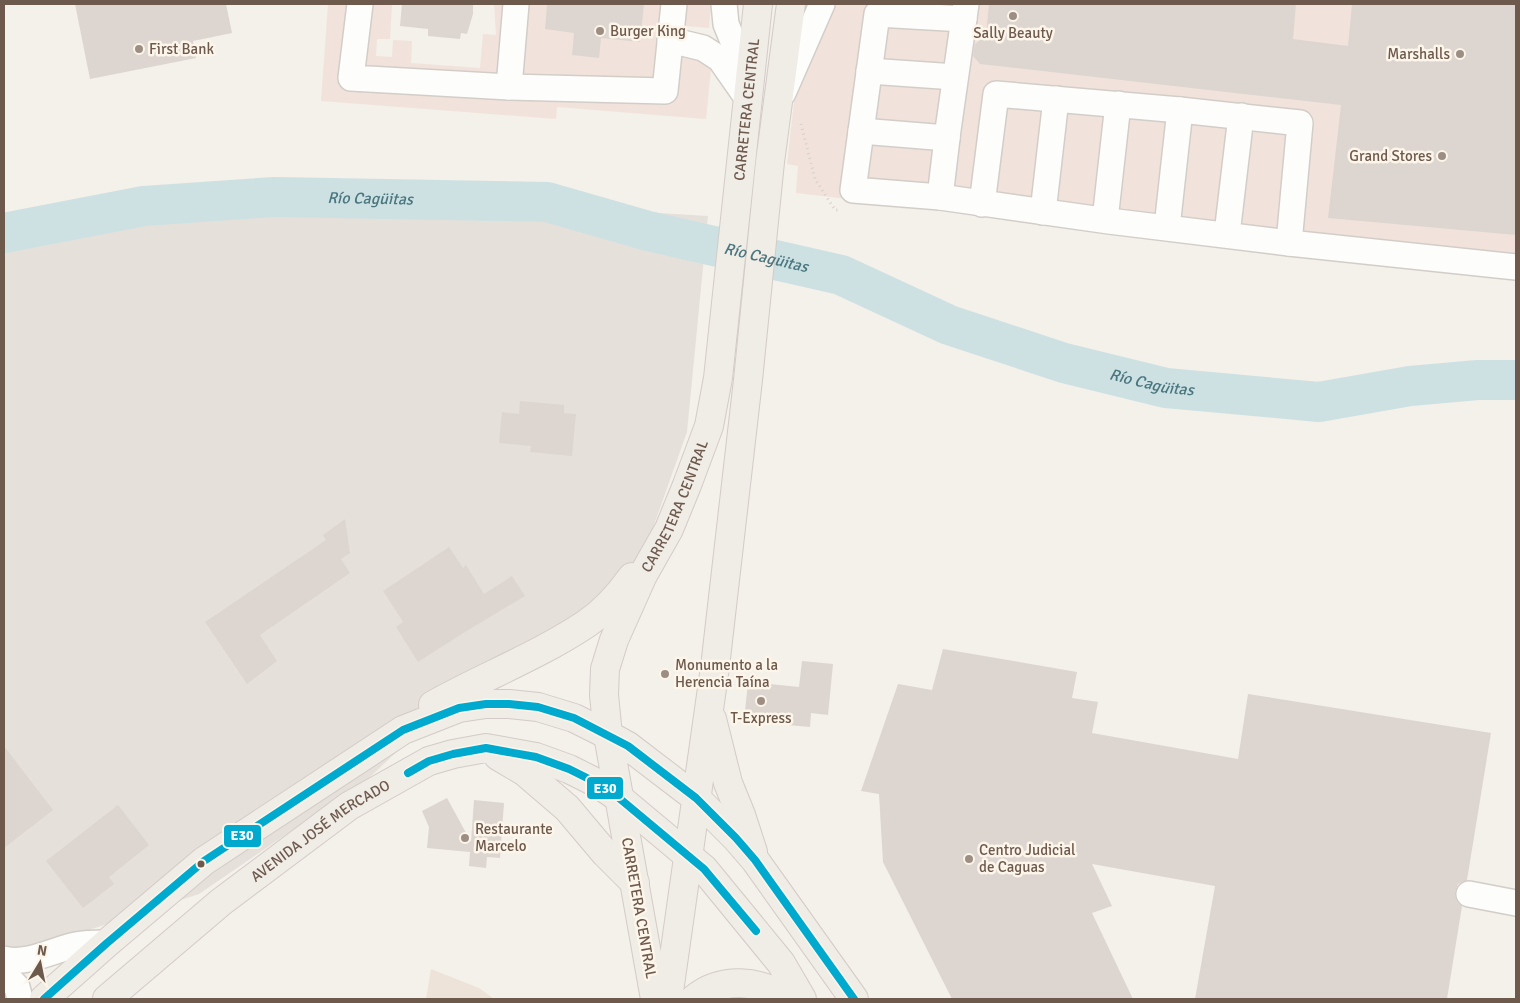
<svg xmlns="http://www.w3.org/2000/svg" width="1520" height="1003" viewBox="0 0 1520 1003" font-family="Signika,sans-serif">
  <style>
    .residential { fill: #ede3d8 }
    .commercial { fill: #f1e3db }
    .industrial { fill: #e6e0da }
    .lines { fill: none; stroke-linecap: round; stroke-linejoin: round }
    .river { stroke: #cde1e3; stroke-width: 40 }
    .building { fill: #ddd6d0 }
    .minor-casing { stroke: #d3cdc8; stroke-width: 28 }
    .major-casing { stroke: #d3cbc7; stroke-width: 30 }
    .path { stroke: #d6cfcb; stroke-width: 3; stroke-dasharray: 1 4; stroke-linecap: butt }
    .minor { stroke: #fdfdfc; stroke-width: 25 }
    .major { stroke: #f0ece6; stroke-width: 28 }
    .bus-1-casing { stroke: #fcf5ea; stroke-width: 11 }
    .bus-1 { stroke: #00a9ce; stroke-width: 8 }
    .poi-dot { fill: #9d8e84; stroke: #fcf5ea; stroke-width: 2 }
    .bus-dot { fill: #6e594d; stroke: #fcf5ea; stroke-width: 2 }
    .labels { text-anchor: middle; dominant-baseline: central; stroke-width: 5; stroke-linejoin: round; paint-order: stroke }
    .poi-label { font-size: 15px; fill: #6e594d; stroke: #fcf5ea; text-anchor: start }
    .street-label { font-size: 15px; fill: #6e594d; stroke: #fcf5ea }
    .water-label { font-size: 16px; font-style: italic; fill: #4a7680; stroke: #fcf5ea }
    .line-badge { stroke: #fcf5ea; stroke-width: 2 }
    .badge-label { font-size: 14px; text-anchor: middle; font-weight: bold; fill: #fff }
  </style>
  <rect width="100%" height="100%" fill="#f4f0ea"/>
  <path class="residential" d="M 431,969 L 479,988 L 494,999 L 426,999 Z"/>
  <g class="commercial">
    <path d="M 328,4 L 392,4 L 390,39 L 377,39 L 376,56 L 392,57 L 393,40 L 412,41 L 411,63 L 480,68 L 483,34 L 496,35 L 494,4 L 711,4 L 709,28 L 685,26 L 682,55 L 712,58 L 706,119 L 557,107 L 556,119 L 321,101 Z"/>
    <path d="M 805,4 L 1516,4 L 1516,276 L 796,193 L 798,166 L 787,164 Z"/>
  </g>
  <path class="industrial" d="M 249,188 L 708,216 L 687,432 L 634,581 L 459,693 L 370,777 L 199,894 L 12,955 L 4,948 L 4,248 Z"/>
  <g class="lines">
    <path class="river" id="s1" d="M 4,233 L 144,206 L 274,197 L 547,202 L 648,231 L 841,275 L 949,325 L 1064,363 L 1166,388 L 1319,402 L 1410,386 L 1478,380 L 1516,380"/>
  </g>
  <g class="building">
    <path d="M 75,4 L 226,4 L 232,33 L 193,41 L 196,58 L 90,79 Z"/>
    <path d="M 402,4 L 473,4 L 473,14 L 467,34 L 461,33 L 460,39 L 428,36 L 428,29 L 400,26 Z"/>
    <path d="M 547,4 L 644,4 L 640,42 L 601,38 L 599,58 L 572,55 L 574,33 L 545,29 Z"/>
    <path d="M 989,4 L 1296,4 L 1293,39 L 1348,46 L 1352,4 L 1516,4 L 1516,235 L 1328,218 L 1341,105 L 980,64 L 973,56 L 975,44 L 986,35 Z"/>
    <path d="M 520,401 L 564,405 L 564,413 L 576,414 L 572,456 L 530,452 L 531,446 L 499,443 L 502,412 L 519,414 Z"/>
    <path d="M 345,519 L 350,553 L 341,559 L 350,573 L 260,635 L 277,661 L 247,684 L 205,622 L 326,540 L 323,535 Z"/>
    <path d="M 449,547 L 463,568 L 466,565 L 484,594 L 512,576 L 525,596 L 465,632 L 418,662 L 396,627 L 403,622 L 383,591 Z"/>
    <path d="M 943,649 L 1077,672 L 1072,698 L 1098,702 L 1092,733 L 1238,759 L 1248,694 L 1491,733 L 1467,880 L 1458,884 L 1455,892 L 1456,899 L 1462,906 L 1447,999 L 1195,999 L 1215,886 L 1092,864 L 1112,906 L 1092,913 L 1133,999 L 952,999 L 883,862 L 879,794 L 861,791 L 898,684 L 932,690 Z"/>
    <path d="M 802,661 L 833,664 L 828,715 L 811,713 L 810,727 L 744,721 L 748,682 L 799,687 Z"/>
    <path d="M 4,746 L 53,810 L 4,848 Z"/>
    <path d="M 447,798 L 471,842 L 474,800 L 504,803 L 500,858 L 487,857 L 486,868 L 469,866 L 470,852 L 427,848 L 429,827 L 422,811 Z"/>
    <path d="M 118,805 L 149,845 L 109,877 L 114,884 L 83,908 L 46,861 Z"/>
  </g>
  <g class="lines">
    <defs>
      <g id="minor">
        <path d="M 360,4 L 351,78 L 509,87 L 665,91 L 674,4"/>
        <path d="M 724,4 L 726,24 L 743,66 L 743,88"/>
        <path d="M 966,4 L 948,130 L 940,197 L 1109,221 L 1289,243 L 1516,267"/>
        <path d="M 670,40 L 703,48 L 720,59 L 743,92"/>
        <path d="M 869,71 L 955,77"/>
        <path d="M 509,87 L 516,4"/>
        <path d="M 783,93 L 822,4"/>
        <path d="M 861,131 L 947,138"/>
        <path d="M 940,197 L 853,190 L 877,14 L 964,19"/>
        <path d="M 982,204 L 996,94 L 1180,110 L 1300,123 L 1289,243"/>
        <path d="M 1043,212 L 1056,99"/>
        <path d="M 1105,220 L 1118,104"/>
        <path d="M 1167,227 L 1180,110"/>
        <path d="M 1227,234 L 1241,116"/>
        <path d="M 1469,894 L 1516,903"/>
        <path d="M 4,959 C 27,965 53,950 76,945 C 86,943 97,943 107,943"/>
        <path d="M 4,973 L 17,987 L 20,999"/>
      </g>
      <g id="major">
        <path d="M 433,705 C 483,677 538,656 586,624 C 604,612 619,595 632,577"/>
        <path d="M 712,719 L 728,783 L 741,815 L 753,852"/>
        <path d="M 498,756 L 525,772 L 567,808 L 605,853 L 635,883"/>
        <path d="M 44,999 L 107,943 L 204,861 L 403,730 L 459,708 L 486,704 L 509,704 L 538,707 L 574,718 L 608,735 L 628,746 L 696,798 L 736,838 L 755,860 L 854,999"/>
        <path id="s2" d="M 107,999 L 221,902 L 349,806 L 429,761 L 453,754 L 486,748 L 536,757 L 569,769 L 597,783 L 619,798 L 704,869 L 781,963 L 802,999"/>
        <path id="s3" d="M 655,999 L 608,735 L 604,695 L 605,669 L 614,640 L 643,575 L 669,529 L 687,485 L 709,426 L 718,378 L 758,4"/>
        <path d="M 668,999 L 715,667 L 748,380 L 770,162 L 791,4"/>
        <path d="M 694,999 C 722,976 759,980 788,999"/>
      </g>
    </defs>
    <use href="#minor" class="minor-casing"/>
    <use href="#major" class="major-casing"/>
    <path class="path" d="M 801,124 L 815,179 L 835,210 L 840,210"/>
    <use href="#minor" class="minor"/>
    <use href="#major" class="major"/>
    <defs>
      <g id="bus-1">
        <path d="M 408,773 L 429,761 L 453,754 L 486,748 L 536,757 L 569,769 L 597,783 L 619,798 L 704,869 L 756,931"/>
        <path d="M 44,999 L 107,943 L 204,861 L 403,730 L 459,708 L 486,704 L 509,704 L 538,707 L 574,718 L 628,746 L 696,798 L 736,838 L 755,860 L 854,999"/>
      </g>
    </defs>
    <use href="#bus-1" class="bus-1-casing"/>
    <use href="#bus-1" class="bus-1"/>
  </g>
  <g class="poi-dot">
    <circle cx="1013" cy="16" r="5"/>
    <circle cx="600" cy="31" r="5"/>
    <circle cx="139" cy="49" r="5"/>
    <circle cx="1460" cy="54" r="5"/>
    <circle cx="1442" cy="156" r="5"/>
    <circle cx="665" cy="674" r="5"/>
    <circle cx="761" cy="701" r="5"/>
    <circle cx="465" cy="838" r="5"/>
    <circle cx="969" cy="859" r="5"/>
  </g>
  <circle class="bus-dot" cx="201" cy="864" r="4.5"/>
  <g class="labels">
    <g class="poi-label">
      <text x="610" y="31">Burger King</text>
      <text x="1013" y="33" text-anchor="middle">Sally Beauty</text>
      <text x="149" y="49">First Bank</text>
      <text x="1450" y="54" text-anchor="end">Marshalls</text>
      <text x="1432" y="156" text-anchor="end">Grand Stores</text>
      <text x="675" y="665">Monumento a la<tspan x="675" dy="17">Herencia Taína</tspan></text>
      <text x="761" y="718" text-anchor="middle">T-Express</text>
      <text x="475" y="829">Restaurante<tspan x="475" dy="17">Marcelo</tspan></text>
      <text x="979" y="850">Centro Judicial<tspan x="979" dy="17">de Caguas</tspan></text>
    </g>
    <g class="street-label">
      <text stroke="none"><textPath href="#s3" startOffset="918">CARRETERA CENTRAL</textPath></text>
      <text stroke="none"><textPath href="#s3" startOffset="512">CARRETERA CENTRAL</textPath></text>
      <text stroke="none"><textPath href="#s2" startOffset="272">AVENIDA JOSÉ MERCADO</textPath></text>
      <text transform="translate(639 908) rotate(80)">CARRETERA CENTRAL</text>
    </g>
    <g class="water-label">
      <text stroke="none"><textPath href="#s1" startOffset="369">Río Cagüitas</textPath></text>
      <text stroke="none"><textPath href="#s1" startOffset="772">Río Cagüitas</textPath></text>
      <text stroke="none"><textPath href="#s1" startOffset="1179">Río Cagüitas</textPath></text>
    </g>
  </g>
  <g class="line-badge">
    <rect x="586" y="776" width="38" height="24" rx="5" fill="#00a9ce"/>
    <rect x="223" y="824" width="39" height="24" rx="5" fill="#00a9ce"/>
  </g>
  <g class="badge-label">
    <text x="605" y="793">E30</text>
    <text x="242" y="840">E30</text>
  </g>
  <rect width="1520" height="1003" fill="none" stroke="#6e594d" stroke-width="10"/>
  <g transform="translate(40 963) rotate(10)" stroke="#fcf5ea" stroke-width="4" paint-order="stroke">
  <path d="M0-4L9 19L0 12L-9 19Z" fill="#6e594d"/>
  <text y="-8" font-size="14" font-weight="bold" text-anchor="middle" fill="#6e594d">N</text>
  </g>
</svg>
